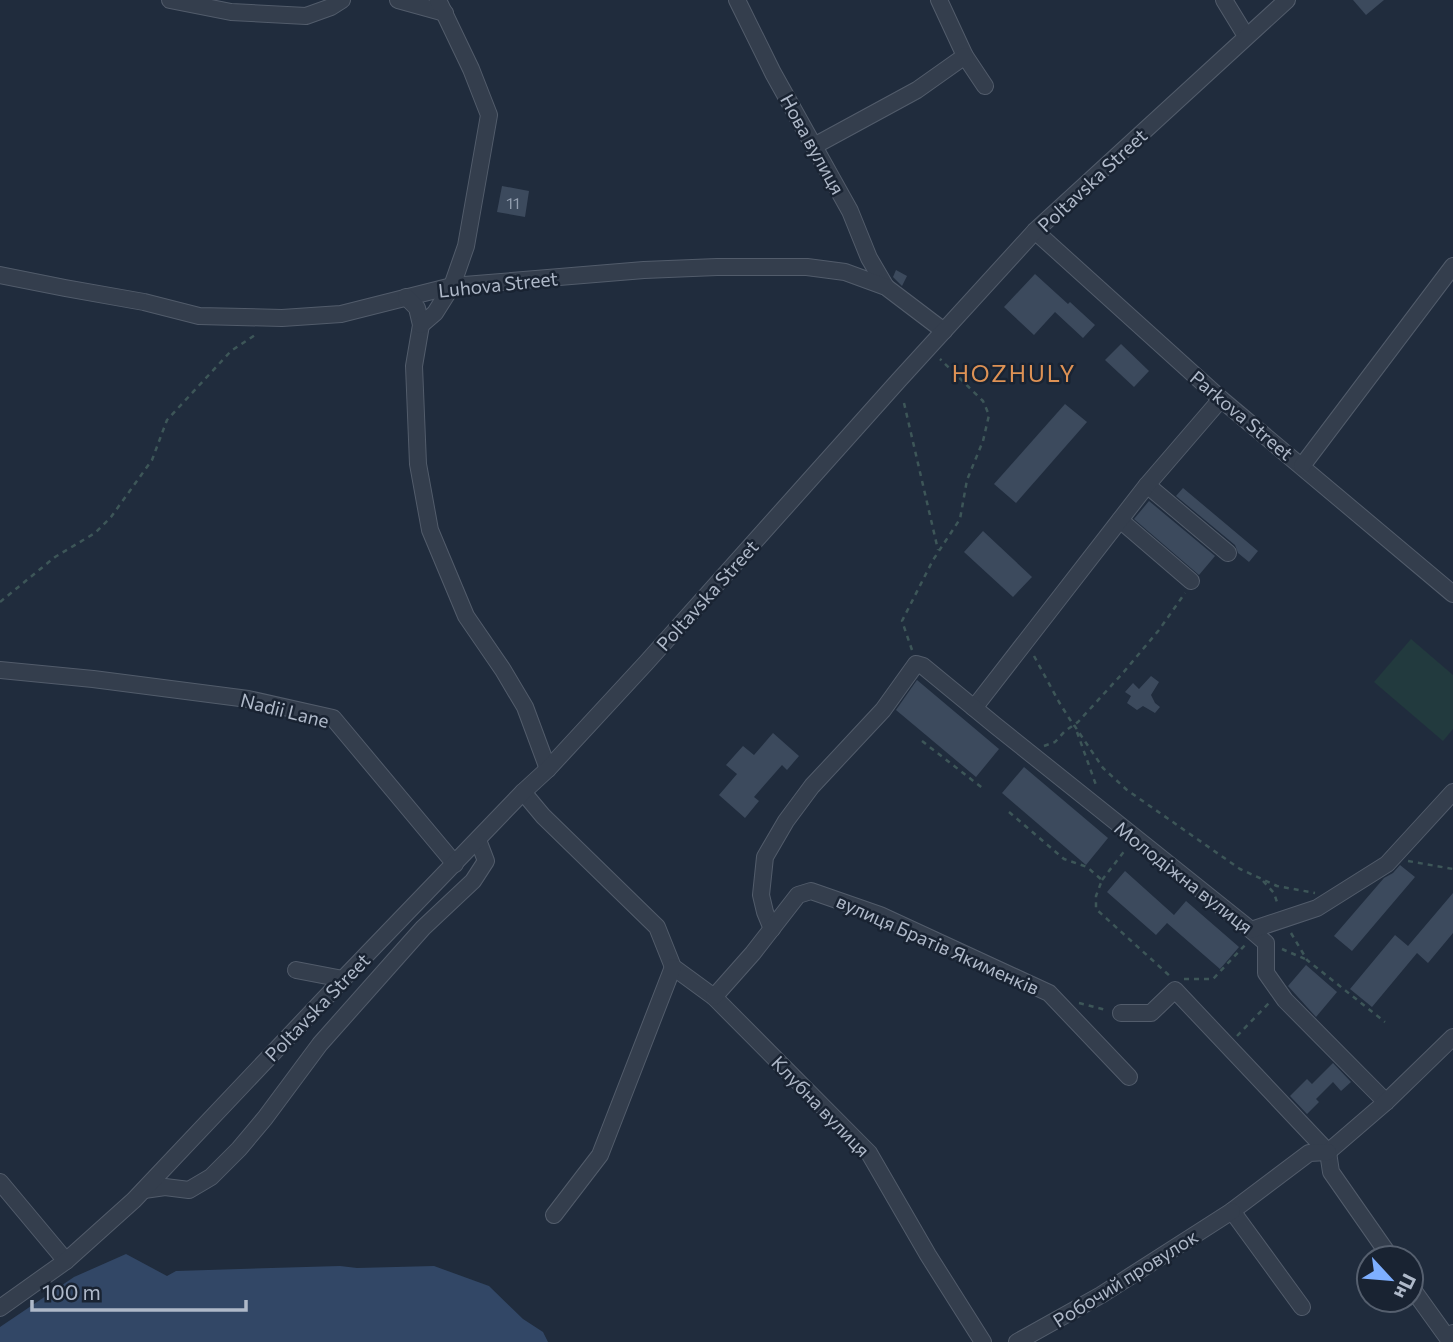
<svg xmlns="http://www.w3.org/2000/svg" width="1453" height="1342" viewBox="0 0 1453 1342" font-family="Commissioner,sans-serif">
  <style>
    .green { fill: #223a3e }
    .water { fill: #324766 }
    .building { fill: #3c4a5d }
    .lines { fill: none; stroke-linecap: round; stroke-linejoin: round }
    .minor-casing { stroke: #525c6b; stroke-width: 18 }
    .path { stroke: #3d5658; stroke-width: 2.5; stroke-dasharray: 5 5; stroke-linecap: butt }
    .minor { stroke: #343e4d; stroke-width: 16 }
    .labels { text-anchor: middle; dominant-baseline: central; stroke-width: 5; stroke-linejoin: round; paint-order: stroke }
    .number-label { font-size: 16px; fill: #929dae }
    .street-label { font-size: 19px; fill: #afb9c9; stroke: #192332 }
    .quarter-label { font-size: 23px; letter-spacing: 2px; fill: #de9255; stroke: #192332 }
  </style>
  <rect width="100%" height="100%" fill="#202c3d"/>
  <path class="green" d="M 1411,639 L 1453,675 L 1453,729 L 1443,741 L 1374,682 Z"/>
  <path class="water" d="M 126,1254 L 167,1276 L 176,1271 L 340,1266 L 357,1268 L 434,1266 L 489,1286 L 523,1319 L 543,1332 L 548,1342 L 0,1342 L 0,1327 L 74,1277 Z"/>
  <g class="building">
    <path d="M 1353,0 L 1384,0 L 1366,15 Z"/>
    <path d="M 502,186 L 529,191 L 525,217 L 497,212 Z"/>
    <path d="M 896,270 L 907,276 L 902,286 L 893,277 Z"/>
    <path d="M 1035,274 L 1068,304 L 1070,302 L 1095,325 L 1083,338 L 1055,312 L 1034,335 L 1004,307 Z"/>
    <path d="M 1121,344 L 1149,371 L 1134,387 L 1105,360 Z"/>
    <path d="M 1065,404 L 1087,422 L 1016,503 L 994,484 Z"/>
    <path d="M 1183,488 L 1258,551 L 1249,562 L 1238,553 L 1235,545 L 1176,496 Z"/>
    <path d="M 1149,501 L 1215,556 L 1199,575 L 1134,519 Z"/>
    <path d="M 983,531 L 1032,577 L 1013,597 L 964,552 Z"/>
    <path d="M 1151,676 L 1159,682 L 1151,695 L 1155,703 L 1160,707 L 1155,713 L 1143,706 L 1137,710 L 1127,703 L 1131,696 L 1125,692 L 1133,683 L 1139,689 Z"/>
    <path d="M 917,680 L 999,749 L 976,777 L 896,710 Z"/>
    <path d="M 773,733 L 799,756 L 787,770 L 782,765 L 754,797 L 759,801 L 745,818 L 719,795 L 737,774 L 726,765 L 743,746 L 754,755 Z"/>
    <path d="M 1024,767 L 1108,838 L 1086,865 L 1002,793 Z"/>
    <path d="M 1400,865 L 1415,877 L 1352,951 L 1334,936 L 1384,878 L 1393,873 Z"/>
    <path d="M 1125,871 L 1174,915 L 1186,901 L 1239,947 L 1220,969 L 1167,923 L 1156,935 L 1107,892 Z"/>
    <path d="M 1453,893 L 1453,933 L 1428,963 L 1417,953 L 1372,1007 L 1350,989 L 1395,935 L 1408,946 Z"/>
    <path d="M 1306,965 L 1337,992 L 1316,1017 L 1288,986 Z"/>
    <path d="M 1333,1063 L 1351,1082 L 1341,1091 L 1333,1082 L 1316,1099 L 1319,1102 L 1307,1114 L 1290,1096 L 1307,1079 L 1312,1084 Z"/>
  </g>
  <g class="lines">
    <defs>
      <g id="minor">
        <path d="M 170,0 L 231,12 L 306,16 L 331,7 L 342,0"/>
        <path d="M 398,0 L 445,13"/>
        <path d="M 737,0 L 773,73 L 850,211 L 869,258 L 886,287"/>
        <path d="M 939,0 L 965,56 L 985,86"/>
        <path d="M 1224,0 L 1246,36"/>
        <path d="M 814,146 L 917,90 L 965,56"/>
        <path d="M 1035,231 L 1221,399 L 1453,594"/>
        <path d="M 0,275 L 65,288 L 144,302 L 199,316 L 282,318 L 341,314 L 452,286 L 644,270 L 717,267 L 807,267 L 845,272 L 886,287 L 944,331"/>
        <path d="M 406,297 L 417,308 L 421,325 L 414,366 L 418,464 L 430,530 L 466,616 L 503,670 L 525,707 L 548,769"/>
        <path d="M 421,325 L 435,313 L 452,286 L 466,246 L 489,115 L 471,69 L 438,0"/>
        <path d="M 1302,466 L 1453,266"/>
        <path d="M 1147,485 L 1228,553"/>
        <path d="M 1120,520 L 1191,581"/>
        <path d="M 0,670 L 93,679 L 248,699 L 333,718 L 455,864"/>
        <path d="M 974,708 L 1147,485 L 1221,399"/>
        <path d="M 523,792 L 543,816 L 657,927 L 673,967 L 714,997 L 869,1153 L 928,1255 L 983,1342"/>
        <path d="M 772,929 L 765,912 L 761,895 L 765,857 L 786,821 L 812,786 L 883,710 L 916,664 L 923,666 L 996,726 L 1251,930 L 1266,943 L 1266,973 L 1285,1000 L 1386,1102"/>
        <path d="M 1251,930 L 1317,908 L 1387,864 L 1453,792"/>
        <path d="M 296,970 L 343,979"/>
        <path d="M 714,997 L 753,953 L 798,895 L 811,891 L 880,915 L 1049,993 L 1129,1077"/>
        <path d="M 1121,1013 L 1151,1013 L 1175,990 L 1328,1152"/>
        <path d="M 1328,1152 L 1386,1102 L 1453,1037"/>
        <path d="M 1328,1152 L 1331,1172 L 1391,1258"/>
        <path d="M 0,1182 L 66,1261"/>
        <path d="M 144,1190 L 165,1187 L 189,1190 L 211,1177 L 239,1149 L 265,1118 L 320,1044 L 423,928 L 473,881 L 486,861 L 478,840"/>
        <path d="M 554,1215 L 600,1155 L 673,967"/>
        <path d="M 1411,1287 L 1447,1337 L 1453,1333"/>
        <path d="M 1302,1307 L 1232,1211 L 1309,1153 L 1328,1152"/>
        <path d="M 0,1308 L 66,1261 L 134,1200 L 343,979 L 523,792 L 548,769 L 646,663 L 899,380 L 1035,231 L 1287,0"/>
        <path d="M 1017,1342 L 1101,1295 L 1232,1211"/>
      </g>
    </defs>
    <use href="#minor" class="minor-casing"/>
    <g class="path">
      <path d="M 904,403 L 938,550"/>
      <path d="M 0,602 L 55,557 L 95,533 L 111,517 L 152,460 L 167,420 L 231,351 L 258,333"/>
      <path d="M 912,650 L 902,621 L 933,560 L 960,519 L 967,480 L 983,441 L 989,415 L 983,401 L 940,359"/>
      <path d="M 1034,656 L 1059,702 L 1074,726"/>
      <path d="M 1074,725 L 1103,768 L 1127,790 L 1240,869 L 1277,886 L 1315,893"/>
      <path d="M 1077,732 L 1096,785"/>
      <path d="M 922,741 L 985,790"/>
      <path d="M 1044,746 L 1055,742 L 1065,731 L 1078,722 L 1122,674 L 1159,630 L 1185,593"/>
      <path d="M 1009,812 L 1064,859 L 1087,867 L 1102,880 L 1096,896 L 1096,909 L 1171,977"/>
      <path d="M 1408,861 L 1453,869"/>
      <path d="M 1102,880 L 1126,849"/>
      <path d="M 1263,881 L 1274,893 L 1278,905"/>
      <path d="M 1291,933 L 1307,960 L 1385,1022"/>
      <path d="M 1282,949 L 1305,959"/>
      <path d="M 1184,979 L 1213,979 L 1246,944"/>
      <path d="M 1079,1003 L 1106,1010"/>
      <path d="M 1237,1036 L 1269,1003"/>
    </g>
    <use href="#minor" class="minor"/>
  </g>
  <g class="labels">
    <g class="number-label">
      <text x="513" y="202">11</text>
    </g>
    <g class="street-label">
      <text transform="translate(813 144) rotate(61)">Нова вулиця</text>
      <text transform="translate(1092 180) rotate(-43)">Poltavska Street</text>
      <text transform="translate(498 284) rotate(-6)">Luhova Street</text>
      <text transform="translate(1242 415) rotate(40)">Parkova Street</text>
      <text transform="translate(707 595) rotate(-48)">Poltavska Street</text>
      <text transform="translate(285 710) rotate(14)">Nadii Lane</text>
      <text transform="translate(1184 877) rotate(38)">Молодіжна вулиця</text>
      <text transform="translate(938 944) rotate(24)">вулиця Братів Якименків</text>
      <text transform="translate(317 1007) rotate(-46)">Poltavska Street</text>
      <text transform="translate(821 1106) rotate(46)">Клубна вулиця</text>
      <text transform="translate(1125 1278) rotate(-32)">Робочий провулок</text>
    </g>
    <g class="quarter-label">
      <text x="1014" y="373">HOZHULY</text>
    </g>
  </g>
  <g transform="translate(1390 1279) rotate(116)"><circle r="33" fill="#192332" stroke="#555f6e" stroke-width="2"/>
  <path d="M0-5L12 26L0 18L-12 26Z" fill="#7eafff"/>
  <text y="-10" font-size="19" font-weight="bold" text-anchor="middle" fill="#afb9c9">Пн</text>
  </g>
  <path d="M32 1300v10h214v-10" fill="none" stroke="#afb9c9" stroke-width="3.5"/>
  <text x="42" y="1300" font-size="21" fill="#afb9c9" stroke="#192332" stroke-width="5" paint-order="stroke">100 m</text>
</svg>
